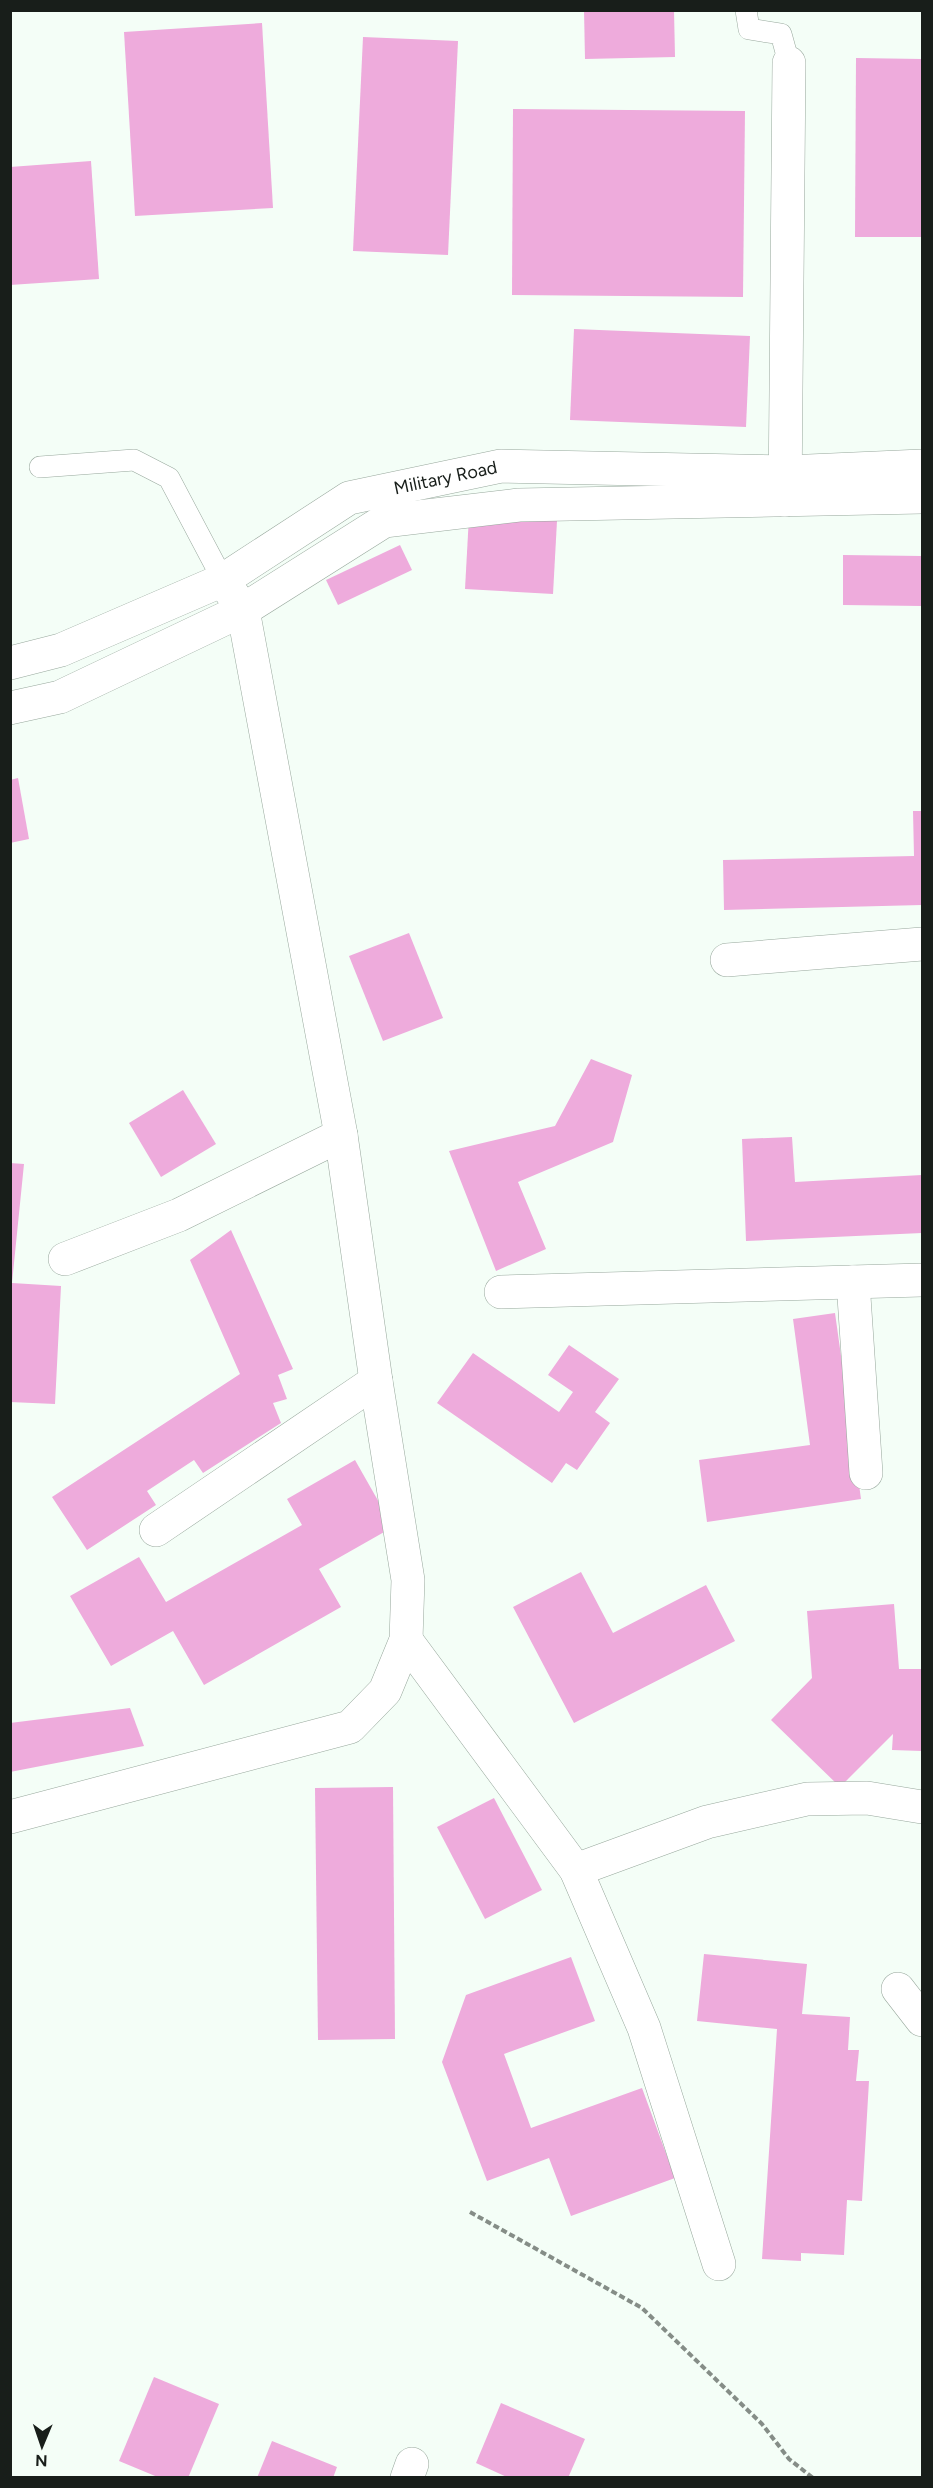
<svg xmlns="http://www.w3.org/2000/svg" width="933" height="2488" viewBox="0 0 933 2488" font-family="Figtree,sans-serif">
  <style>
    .building { fill: #eeabdc }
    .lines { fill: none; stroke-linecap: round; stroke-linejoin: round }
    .service-casing { stroke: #98a89d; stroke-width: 22 }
    .minor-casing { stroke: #98a89d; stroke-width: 34 }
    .tertiary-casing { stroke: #98a89d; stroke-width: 34 }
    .path { stroke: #858d87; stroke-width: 4; stroke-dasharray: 6 3; stroke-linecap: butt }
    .service { stroke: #fff; stroke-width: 21 }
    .minor { stroke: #fff; stroke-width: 33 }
    .tertiary { stroke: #fff; stroke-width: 33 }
    .labels { text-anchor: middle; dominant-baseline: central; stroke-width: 6; stroke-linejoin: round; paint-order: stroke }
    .street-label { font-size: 18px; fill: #181e1a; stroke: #f4fef7 }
  </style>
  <rect width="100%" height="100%" fill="#f4fef7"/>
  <g class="building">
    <path d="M 584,10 L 674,10 L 675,57 L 585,59 Z"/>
    <path d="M 262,23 L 273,208 L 135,216 L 124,32 Z"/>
    <path d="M 363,37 L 458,41 L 448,255 L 353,251 Z"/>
    <path d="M 856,58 L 922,59 L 922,237 L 855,237 Z"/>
    <path d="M 513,109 L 745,111 L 743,297 L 512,295 Z"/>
    <path d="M 91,161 L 99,279 L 10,285 L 10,167 Z"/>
    <path d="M 574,329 L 750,336 L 746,427 L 570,420 Z"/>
    <path d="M 469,516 L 557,521 L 553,594 L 465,589 Z"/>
    <path d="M 400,545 L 412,570 L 338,605 L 326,580 Z"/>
    <path d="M 843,555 L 922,556 L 922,606 L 843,605 Z"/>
    <path d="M 18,778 L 29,839 L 10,843 L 10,780 Z"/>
    <path d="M 913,811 L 922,811 L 922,905 L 724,910 L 723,860 L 914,856 Z"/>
    <path d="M 409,933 L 443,1018 L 383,1041 L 349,956 Z"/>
    <path d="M 591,1059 L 632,1075 L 613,1142 L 518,1182 L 546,1249 L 496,1271 L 449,1151 L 555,1126 Z"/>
    <path d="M 183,1090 L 216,1144 L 161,1177 L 129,1123 Z"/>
    <path d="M 792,1137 L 795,1182 L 922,1175 L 922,1233 L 746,1241 L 742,1139 Z"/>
    <path d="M 10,1163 L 24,1164 L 12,1283 L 61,1286 L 55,1404 L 10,1402 Z"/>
    <path d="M 231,1230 L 293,1369 L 278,1375 L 287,1399 L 273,1403 L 281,1423 L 203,1473 L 194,1460 L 147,1491 L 156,1505 L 87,1550 L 52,1497 L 240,1374 L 190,1260 Z"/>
    <path d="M 835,1313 L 861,1499 L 707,1522 L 699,1460 L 810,1445 L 793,1319 Z"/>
    <path d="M 569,1345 L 619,1379 L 595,1412 L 610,1423 L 577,1470 L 566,1463 L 552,1483 L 437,1403 L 473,1353 L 559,1412 L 573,1392 L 548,1375 Z"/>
    <path d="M 355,1460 L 393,1527 L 319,1569 L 341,1607 L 204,1685 L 173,1631 L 111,1666 L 70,1596 L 139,1557 L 166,1602 L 302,1525 L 287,1499 Z"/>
    <path d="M 581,1572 L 613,1633 L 706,1585 L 735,1641 L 574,1723 L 513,1607 Z"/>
    <path d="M 894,1604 L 899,1669 L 922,1669 L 922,1751 L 892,1750 L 893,1734 L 840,1787 L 771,1720 L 812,1678 L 807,1611 Z"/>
    <path d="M 130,1708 L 144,1746 L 10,1772 L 10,1723 Z"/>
    <path d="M 393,1787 L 395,2039 L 318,2040 L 315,1788 Z"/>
    <path d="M 494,1798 L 542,1890 L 485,1919 L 437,1827 Z"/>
    <path d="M 704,1954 L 807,1964 L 802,2014 L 850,2017 L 848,2050 L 859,2050 L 856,2081 L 869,2081 L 862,2201 L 847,2200 L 844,2255 L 801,2253 L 801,2261 L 762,2259 L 777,2029 L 697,2021 Z"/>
    <path d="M 571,1957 L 595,2021 L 504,2054 L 531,2128 L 642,2088 L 675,2178 L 571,2216 L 549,2158 L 487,2181 L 442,2062 L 466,1995 Z"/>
    <path d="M 154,2377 L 219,2404 L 188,2478 L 160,2478 L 119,2461 Z"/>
    <path d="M 501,2403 L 585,2439 L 568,2478 L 509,2478 L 476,2463 Z"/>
    <path d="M 272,2441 L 337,2467 L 333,2478 L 257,2478 Z"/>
  </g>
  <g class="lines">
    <defs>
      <g id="service">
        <path d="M 746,10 L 749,29 L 781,34 L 789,63"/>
        <path d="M 40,467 L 134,460 L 169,478 L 223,580"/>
      </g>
      <g id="minor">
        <path d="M 785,500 L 789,63"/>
        <path d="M 727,960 L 922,944"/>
        <path d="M 65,1259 L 179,1215 L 341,1135"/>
        <path d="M 853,1282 L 866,1473"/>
        <path d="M 501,1292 L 922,1280"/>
        <path d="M 156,1530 L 376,1381"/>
        <path d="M 406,1640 L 576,1870 L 644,2028 L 719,2264"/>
        <path d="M 10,1817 L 350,1727 L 385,1691 L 406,1640 L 408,1580 L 376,1381 L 341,1135 L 243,610 L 223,580"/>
        <path d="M 576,1870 L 707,1822 L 807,1799 L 867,1798 L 922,1807"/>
        <path d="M 898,1989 L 922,2020"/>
        <path d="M 407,2478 L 412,2464"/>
      </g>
      <g id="tertiary">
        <path id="s1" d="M 10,663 L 61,650 L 223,580 L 349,498 L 501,466 L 786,472 L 922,466"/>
        <path d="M 10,708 L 60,697 L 243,610 L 384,521 L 519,505 L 922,497"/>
      </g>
    </defs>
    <use href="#service" class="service-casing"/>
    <use href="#minor" class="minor-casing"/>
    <use href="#tertiary" class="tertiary-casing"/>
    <path class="path" d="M 470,2212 L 642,2308 L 762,2424 L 789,2459 L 813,2478"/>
    <use href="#service" class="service"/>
    <use href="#minor" class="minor"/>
    <use href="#tertiary" class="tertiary"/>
  </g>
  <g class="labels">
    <g class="street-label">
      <text stroke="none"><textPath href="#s1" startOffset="478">Military Road</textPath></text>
    </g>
  </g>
  <rect width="933" height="2488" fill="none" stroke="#181e1a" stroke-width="24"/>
  <g transform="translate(42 2446) rotate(182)" stroke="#f4fef7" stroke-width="4.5" paint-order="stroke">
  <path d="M0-4.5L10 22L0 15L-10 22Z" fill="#181e1a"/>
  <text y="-9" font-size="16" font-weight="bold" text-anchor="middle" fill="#181e1a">N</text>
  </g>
</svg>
